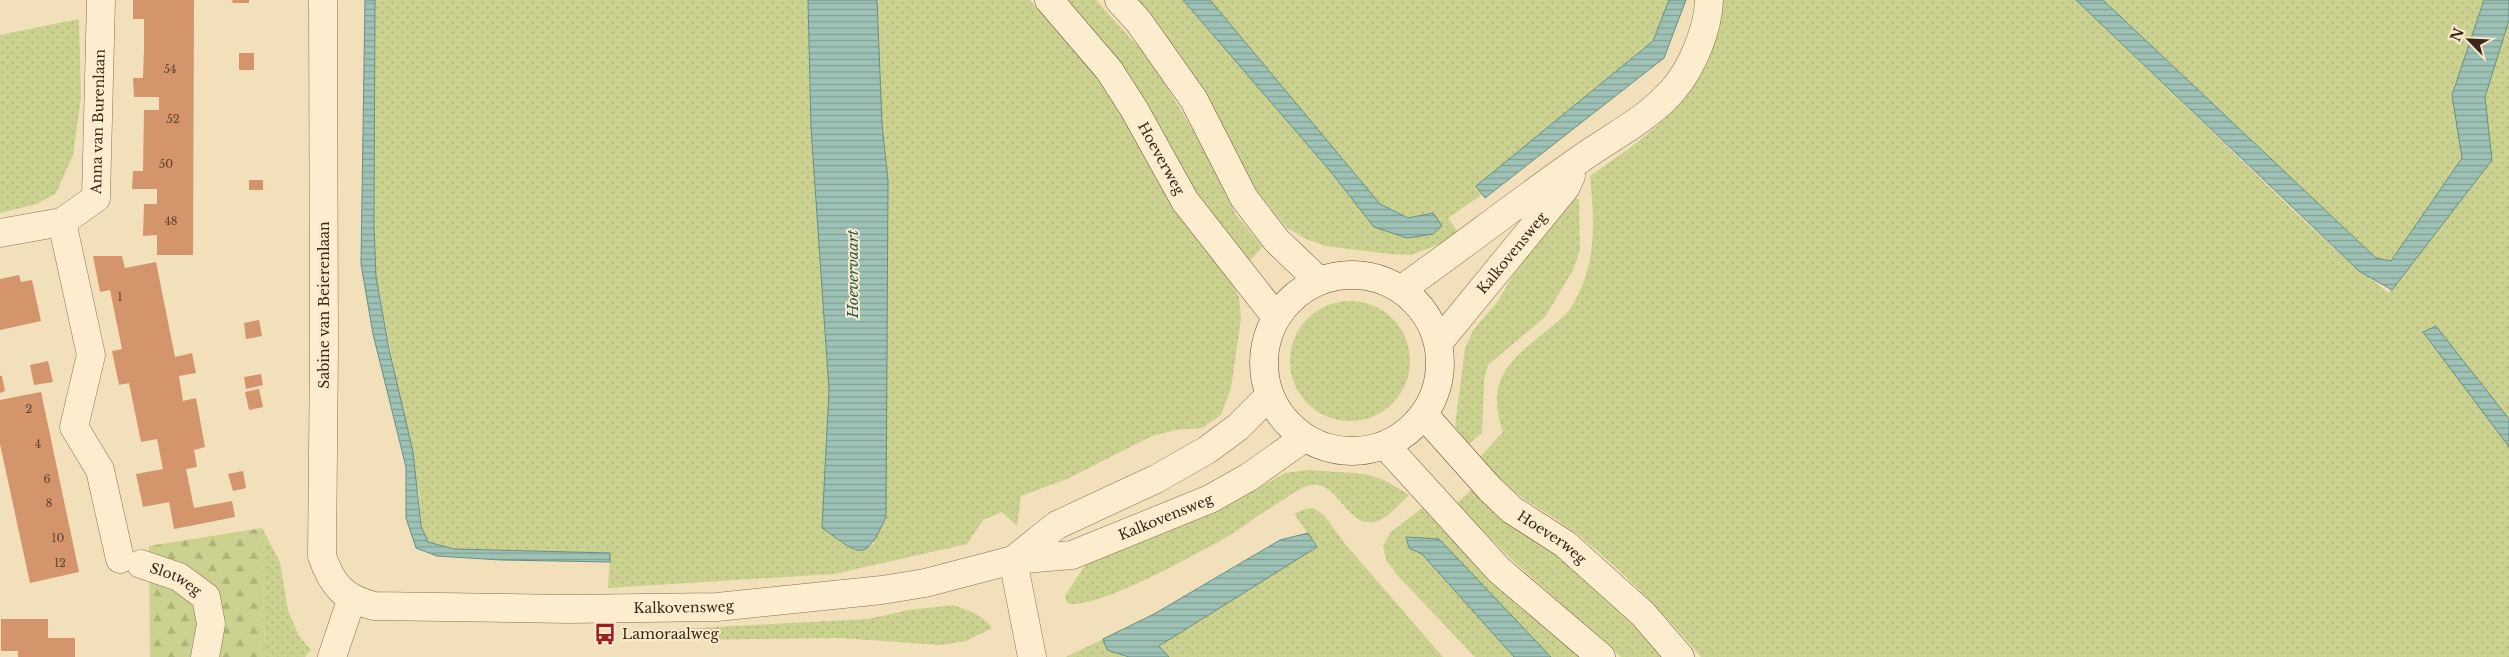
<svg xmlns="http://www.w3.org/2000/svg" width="2509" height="657" font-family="'Libre Baskerville',serif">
<defs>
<pattern id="grass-dots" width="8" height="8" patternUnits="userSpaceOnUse" patternTransform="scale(1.25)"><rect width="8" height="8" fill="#cbd18e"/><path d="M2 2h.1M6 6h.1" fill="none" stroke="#afb37a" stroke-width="1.8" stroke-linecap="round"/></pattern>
<pattern id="forest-firs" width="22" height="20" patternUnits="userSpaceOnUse" patternTransform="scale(1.25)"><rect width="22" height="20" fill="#cbd18e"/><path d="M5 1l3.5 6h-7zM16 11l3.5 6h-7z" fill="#afb37a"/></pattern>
<pattern id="water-rules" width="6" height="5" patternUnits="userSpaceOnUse" patternTransform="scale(1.25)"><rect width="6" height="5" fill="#9fc2b7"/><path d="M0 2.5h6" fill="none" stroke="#839e94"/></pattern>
</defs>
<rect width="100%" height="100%" fill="#f2e0bb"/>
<path fill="url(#grass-dots)" d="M375 0H808L811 128 829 390 822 528C839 540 855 558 874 544L888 181 882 124 877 0H1030L1099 80 1135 132 1175 210 1230 278 1239 297 1241 319 1231 388 1221 415 1202 428 1176 430 1152 436 1067 479 1021 496 1017 526 1002 512 983 520 967 544 834 574 608 588 610 554 454 549 428 542 421 526 419 494 376 277 374 226Z
M1064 0H1096L1143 52 1159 74 1202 145 1236 215 1263 247 1247 263 1222 231Z
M1130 0H1183L1331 172 1374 227 1433 214 1408 218 1380 204 1210 0H1669L1653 41 1476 186 1483 194 1448 218 1461 236 1411 255 1391 254 1326 246 1306 239 1287 228 1257 191 1198 85Z
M1722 0H2076L2300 217 2359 271 2372 279 2388 293 2492 160 2485 97 2509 20V419L2437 327 2423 332 2509 447V657H1701C1664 613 1623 571 1578 535 1543 507 1508 497 1480 457L1503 432C1485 379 1510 361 1547 330 1555 324 1564 317 1570 309 1597 267 1595 224 1590 176 1656 131 1718 87 1722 0Z
M2103 0H2484L2452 95 2462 158 2391 261 2376 258Z
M79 19 81 98 73 155 56 193 37 204 0 213V35Z
M1571 195 1579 200 1580 250 1573 270 1545 317 1488 365 1484 380 1482 433 1469 444 1455 426 1465 348 1474 329 1498 301 1521 261Z
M1290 361a60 60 0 1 1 120 0a60 60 0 1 1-120 0Z
M1309 470 1366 474 1386 481 1409 495C1401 502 1390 516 1380 520 1346 535 1340 475 1307 486 1297 489 1287 498 1278 503 1261 513 1246 525 1230 535 1202 551 1094 612 1067 603L1065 596 1086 564 1228 505 1285 473Z
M1473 488 1569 560 1669 657H1621L1511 559 1456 504Z
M1313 508 1324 515 1346 545 1443 657H1169L1159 646 1317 546 1294 514 1305 509Z
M1422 508 1463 551 1582 657H1475L1397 575 1386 560 1383 546 1391 532Z
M262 528 280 562 288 611 299 636 311 650 305 657H265Z
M953 605C968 610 983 615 992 628L966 641 940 645 840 638 669 640 668 634 679 629 868 619 909 610Z
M1103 639 1107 650 1129 657H1066Z"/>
<path fill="url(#forest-firs)" d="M262 528 265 657H150L149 546Z"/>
<path fill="url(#water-rules)" stroke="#669084" d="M365 0H375L374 226 376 277 389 349 413 452 421 526 428 542 454 549 610 553V562L501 560 437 556 416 548 406 518V467L373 334 361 264Z
M808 0H877L882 124 888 181 886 517C865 564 860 555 822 528L829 390 811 128Z
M1183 0H1210L1380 204 1408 218 1433 213 1442 226 1433 234 1407 238 1374 227 1331 172Z
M1669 0H1686L1664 58 1485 198 1476 186 1653 41Z
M2076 0H2103L2376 258 2391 261 2462 158 2452 95 2484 0H2509V20L2485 97 2492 160 2392 290 2359 271Z
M2436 326 2509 419V447L2423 332Z
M1308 533 1317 547 1159 646 1169 657H1129L1107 650 1103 639 1154 614 1280 540Z
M1406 537 1439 539 1551 657H1514L1422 554 1409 548Z"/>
<path fill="#d4946c" d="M133 0H194L193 255H157V235L143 236 144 204H157V189H132L133 171H143L144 110H159V97H134L133 78H143L144 51V19H133Z
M232 0H249V3H233Z
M239 53H254V70H239Z
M249 180H263V190H249Z
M93 256H122L125 268 156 262 175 357 192 353 196 373 179 376 183 401 196 398 205 447 194 450 197 467 186 469 194 508 232 501 235 517 174 529 169 502 143 507 136 474 163 469 157 439 141 442 129 383 119 385 112 351 122 349 110 290 100 292Z
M19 275 21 282 32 280 41 321 0 330V279Z
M259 320 262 336 246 339 244 323Z
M48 361 53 382 34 385 30 365Z
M261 374 263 385 246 389 244 377Z
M0 376H2L5 391 0 393Z
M259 389 263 407 249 410 245 392Z
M41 392 79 572 30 583 0 444V400Z
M243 471 246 488 233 491 228 474Z
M1 619H48V638H75V657H18V651H1Z"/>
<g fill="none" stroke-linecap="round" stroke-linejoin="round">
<g stroke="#8b6f53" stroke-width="29">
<g id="street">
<path id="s1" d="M323 0 324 350 322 556C332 585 343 598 374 606L569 609 717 607 882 590 925 583 1013 560 1072 555 1210 499 1249 477 1304 438"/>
<path d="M62 222 91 355 74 427 100 470 120 559"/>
<path id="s2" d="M0 233 62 222 96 198 101 0"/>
<path d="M1402 289C1461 247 1519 202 1579 160 1611 137 1647 120 1673 90 1692 68 1708 30 1709 0"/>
<path id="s3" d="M1439 342 1566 187 1571 176"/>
<path d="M1013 560 1057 525 1156 479 1207 450 1238 427 1269 396"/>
<path d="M1013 560 1032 657"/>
<path id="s4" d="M141 564 179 577 206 597 211 624 205 657"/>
<path d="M332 657 352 598"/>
</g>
</g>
<g stroke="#6c5037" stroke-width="29">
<g id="secondary">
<path id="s5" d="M1049 0 1109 70 1134 109 1185 201 1276 317"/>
<path d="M1119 0 1139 22 1194 100 1244 198 1277 241 1319 281"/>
<circle cx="1352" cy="363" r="88"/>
<path id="s6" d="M1424 415 1490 489 1512 510 1565 544 1643 614 1680 657"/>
<path d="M1386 446 1499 570 1601 657"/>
</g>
</g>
<use href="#street" stroke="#fcedce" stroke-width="28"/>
<use href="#secondary" stroke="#fcedce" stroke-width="28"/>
</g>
<defs>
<g id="bus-bare" transform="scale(1.725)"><path d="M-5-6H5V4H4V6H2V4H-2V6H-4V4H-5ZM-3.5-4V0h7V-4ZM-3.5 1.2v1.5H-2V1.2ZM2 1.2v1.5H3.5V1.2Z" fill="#a01d23" stroke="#f9eacb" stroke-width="2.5" paint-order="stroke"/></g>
</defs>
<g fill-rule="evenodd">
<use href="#bus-bare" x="605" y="634"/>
</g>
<g text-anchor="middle" stroke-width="4" stroke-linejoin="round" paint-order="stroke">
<g font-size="11" fill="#5f422e">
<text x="170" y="73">54</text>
<text x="173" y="123">52</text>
<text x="166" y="168">50</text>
<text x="171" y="225">48</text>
<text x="120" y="301">1</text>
<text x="29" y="413">2</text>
<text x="38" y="448">4</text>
<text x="47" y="483">6</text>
<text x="49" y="507">8</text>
<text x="58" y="542">10</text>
<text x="60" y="567">12</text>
</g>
<g font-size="14" fill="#38271a" stroke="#f9eacb">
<text dy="5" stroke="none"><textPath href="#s2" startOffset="181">Anna van Burenlaan</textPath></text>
<text dy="5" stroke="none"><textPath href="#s5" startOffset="195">Hoeverweg</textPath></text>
<text dy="5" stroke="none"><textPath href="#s3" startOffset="115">Kalkovensweg</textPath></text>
<text transform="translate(324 305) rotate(-90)" y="5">Sabine van Beierenlaan</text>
<text dy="5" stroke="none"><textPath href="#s1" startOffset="1436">Kalkovensweg</textPath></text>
<text dy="5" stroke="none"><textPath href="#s6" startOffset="178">Hoeverweg</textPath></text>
<text dy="5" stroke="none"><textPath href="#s4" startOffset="38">Slotweg</textPath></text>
<text dy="5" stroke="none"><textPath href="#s1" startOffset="942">Kalkovensweg</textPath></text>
</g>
<g font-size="14" fill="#38271a" stroke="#f9eacb" text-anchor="start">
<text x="622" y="639">Lamoraalweg</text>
</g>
<g font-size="15" font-style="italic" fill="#275a55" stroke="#f9eacb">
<text transform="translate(853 274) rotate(-90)" y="5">Hoevervaart</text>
</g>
</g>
<g transform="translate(2469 40) rotate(294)" stroke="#f9eacb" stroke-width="4" paint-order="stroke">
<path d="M0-4L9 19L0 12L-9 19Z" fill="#38271a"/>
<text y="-8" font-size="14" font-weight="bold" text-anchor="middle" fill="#38271a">N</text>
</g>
</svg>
